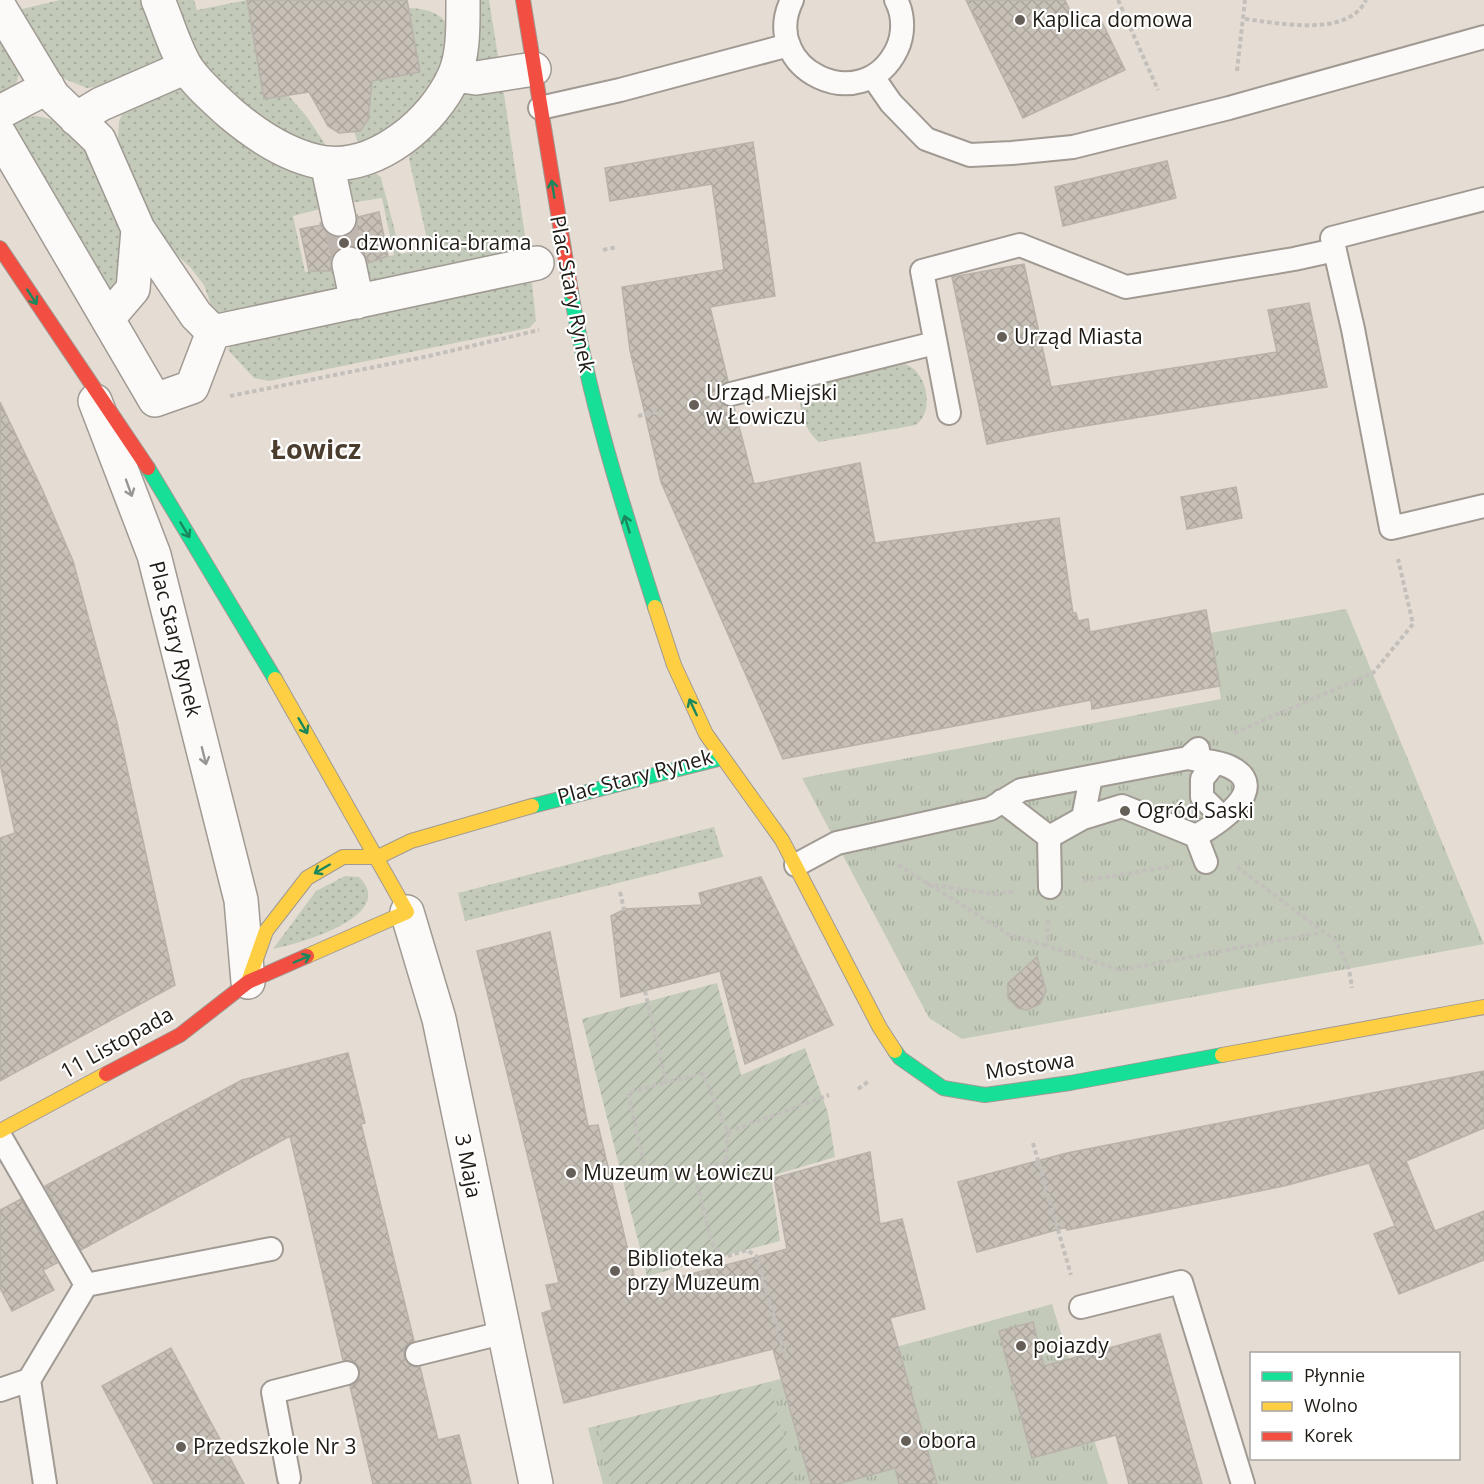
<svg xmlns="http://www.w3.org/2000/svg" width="1484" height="1484" font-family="'Open Sans',sans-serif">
<defs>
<pattern id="grass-dots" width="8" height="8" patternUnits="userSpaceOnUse" patternTransform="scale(1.5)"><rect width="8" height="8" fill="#c3cab9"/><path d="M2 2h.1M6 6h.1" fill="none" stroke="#a7ad9e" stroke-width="1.8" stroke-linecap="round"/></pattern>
<pattern id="park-tufts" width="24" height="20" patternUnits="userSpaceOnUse" patternTransform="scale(1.5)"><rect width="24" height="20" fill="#c3cab9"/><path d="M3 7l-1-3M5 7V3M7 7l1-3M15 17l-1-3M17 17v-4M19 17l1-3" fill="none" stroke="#a7ad9e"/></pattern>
<pattern id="garden-furrows" width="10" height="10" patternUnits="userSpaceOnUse" patternTransform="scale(1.5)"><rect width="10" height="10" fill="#c3cab9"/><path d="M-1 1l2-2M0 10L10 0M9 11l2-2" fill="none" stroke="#a7ad9e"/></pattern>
<pattern id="building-cross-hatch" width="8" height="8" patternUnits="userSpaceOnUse" patternTransform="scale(1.5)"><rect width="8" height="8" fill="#c7c0b7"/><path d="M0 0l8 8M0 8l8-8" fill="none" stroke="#aba49c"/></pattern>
</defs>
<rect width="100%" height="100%" fill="#e5ddd4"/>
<path fill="url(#grass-dots)" d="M60 0H149L169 57 113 85 87 88 55 75 14 11Z
M168 0H194L197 10 247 0 264 99 288 95 307 117 329 150 301 148 213 83Z
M472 0H489L500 69 473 63Z
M409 8C430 9 446 14 453 36L427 104 363 146 357 140 354 131 369 110 372 81 420 72Z
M0 32 20 71 14 91 0 101Z
M502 81 527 249 238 316 214 314 204 285 190 267 157 237 127 178 118 139 119 122 125 106 172 88 184 87 312 175 319 184 324 208 293 216 305 272 394 255 382 198 350 203 345 187C351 175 363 172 376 173L381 178 401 254 429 248 409 159 412 145 465 89Z
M37 116C45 118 55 120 63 124 95 143 131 238 122 274 120 283 111 294 106 302L0 121Z
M524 280 532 283 536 321 529 328 269 381 254 378 228 350 232 342Z
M904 364C926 369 936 410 916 425L819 442C806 432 796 407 802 391L809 386Z
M714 827 723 857 465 921 458 893Z
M345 876 359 877C399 916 298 944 273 949L316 891Z"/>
<path fill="url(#park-tufts)" d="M1346 609 1484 944 962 1039 929 1018 802 778 1221 699 1210 633Z
M1052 1304 1108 1484H603L588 1428 769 1382Z"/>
<path fill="url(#garden-furrows)" d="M717 983 741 1075 805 1048 828 1113 835 1157 771 1176 780 1241 647 1276 582 1019Z
M769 1382 796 1484H611L597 1426Z"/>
<path fill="url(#building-cross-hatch)" stroke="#b8b2ab" stroke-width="1.5" d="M247 0H407L420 72 372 81 368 120 360 131 339 133 328 126 309 92 264 99Z
M966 0H1065L1079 31 1101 20 1125 70 1023 118Z
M753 142 775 296 710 307 728 381 721 385 718 397 722 404 734 407 754 484 860 463 875 543 1059 518 1073 613H1076L1078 621 1088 619 1090 632 1206 610 1220 686 1092 709 1091 700 783 759 661 482 630 350 622 287 724 270 712 184 610 201 605 168Z
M1167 161 1176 198 1063 226 1055 187Z
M379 212 388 256 368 263 363 251 355 246H346L337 250 331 258V271H309L300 229 321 225 320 222 326 232 334 237H343L351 233 357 225V214L358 217Z
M1024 264 1051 387 1277 352 1268 310 1309 303 1327 387 1054 431 987 444 952 277Z
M0 402 42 489 73 561 117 723 175 985 0 1081V838L15 833 0 764Z
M1236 487 1242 518 1187 529 1181 497Z
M761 877 833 1025 745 1064 720 971 621 997 611 916 625 909 702 905 699 893Z
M550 932 588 1126 598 1125 637 1288 787 1249 774 1178 870 1152 880 1224 902 1219 925 1309 890 1318 937 1484H899L895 1468 838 1484H811L773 1349 564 1403 542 1313 552 1310 546 1285 559 1283 477 951Z
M1037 957 1046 991 1040 1004 1027 1010 1018 1008 1008 998V983Z
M348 1053 365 1123 361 1124 414 1341 404 1350V1358L413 1367H420L438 1440 459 1435 471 1484H373L350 1386 357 1382 360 1370 356 1363 343 1360 290 1136 81 1250 45 1186 242 1080Z
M1484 1071V1128L1406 1161 1435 1231 1484 1211V1260L1399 1294 1374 1234 1395 1226 1369 1163 1284 1186 1067 1230V1227L977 1252 958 1182 1067 1153Z
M21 1199 57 1263 43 1270 54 1290 12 1311 0 1288V1210Z
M1033 1322 1044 1366 1160 1334 1202 1484H1129L1116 1435 1032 1458 999 1331Z
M171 1348 244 1484H154L102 1386Z"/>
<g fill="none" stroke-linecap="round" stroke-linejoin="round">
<path stroke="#beb6ae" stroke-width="33" stroke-dasharray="33 16" stroke-linecap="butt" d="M339 219 349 264"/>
<g stroke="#a09a93" stroke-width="26">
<path id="lane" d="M792 0C758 69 863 120 897 49 904 34 904 15 896 0
M873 77 891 103 926 139 970 155 1012 153 1073 147 1229 108 1484 37
M540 108 620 90 789 45
M1484 199 1332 238 1353 329 1391 528 1484 506
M731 394 935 343
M949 413 922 271 1020 245 1126 287 1294 259 1335 250
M1188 758C1201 761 1218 761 1230 767 1273 788 1217 824 1196 836
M1215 763 1202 779V797L1223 818
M1002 801 1049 837 1050 887
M1083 818 1122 806 1196 836 1206 862
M1049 837 1083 818 1091 777
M796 865 837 843 990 809 1021 790 1188 758 1198 749
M0 1136 86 1285
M1081 1307 1181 1282 1243 1484
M417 1354 502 1333
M0 1390 29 1380
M289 1478 273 1392 347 1373
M45 1484 29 1380 86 1285 271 1249"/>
</g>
<g stroke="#a09a93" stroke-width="36">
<path id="street" d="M158 0C167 21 174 47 186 67 197 84 215 99 230 113 256 135 291 158 326 163 378 169 434 121 454 76 464 55 463 23 463 0
M0 8 53 96 99 140 138 229 196 315 213 332 537 263
M455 75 476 78 534 69
M0 112 48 87
M76 119 101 104 186 67
M0 135 155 400 192 387 213 332
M327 163 339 219
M349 264 357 302
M109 317 133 289 138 229
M95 401 154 555 241 900 248 982
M407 912 439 1019 536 1484"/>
</g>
<g stroke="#a09a93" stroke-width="16">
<path id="fast" d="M571 292C589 400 622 503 655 607
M148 468 275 679
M532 806 722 758
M895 1051 900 1058 943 1088 985 1095 1070 1083 1222 1055"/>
</g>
<g stroke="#a09a93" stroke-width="16">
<path id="slow" d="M655 607 674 665 706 734 782 840 880 1028 895 1051
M275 679 407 912 307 956
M248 982 266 931 307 878 343 857H378L411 841 532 806
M1222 1055 1484 1007
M0 1131 106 1074"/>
</g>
<g stroke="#a09a93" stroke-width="16">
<path id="jam" d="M523 0 571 292
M0 248 148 468
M106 1074 180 1035 248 982 307 956"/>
</g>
<path stroke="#c3c0bc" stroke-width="4" stroke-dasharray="4.5 3" stroke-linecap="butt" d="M1118 0 1158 90
M1245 19C1278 23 1348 38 1366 0
M1237 71 1245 0
M603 250 617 247
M230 396 429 356 539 330
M638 416 657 412
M1234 733 1373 673 1413 624 1398 559
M898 865 1010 935 1047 946
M1237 867 1336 941 1349 969 1352 988
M1083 881 1173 866
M927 884 992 894 1016 891
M620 892 625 914
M1048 920 1047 946 1120 970 1324 932
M645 991 666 1082 703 1074 728 1132 726 1162 648 1181 628 1093 666 1082
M858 1089 869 1081
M728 1132 829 1095
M1033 1143 1071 1275
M693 1170 713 1246 725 1257 747 1250 756 1256 786 1357"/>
<use href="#lane" stroke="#fbfaf9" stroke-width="22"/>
<use href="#street" stroke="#fbfaf9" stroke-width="33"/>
<use href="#fast" stroke="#16e098" stroke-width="14"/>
<use href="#slow" stroke="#ffcf43" stroke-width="14"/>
<use href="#jam" stroke="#f24e42" stroke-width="14"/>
</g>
<defs><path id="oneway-shaft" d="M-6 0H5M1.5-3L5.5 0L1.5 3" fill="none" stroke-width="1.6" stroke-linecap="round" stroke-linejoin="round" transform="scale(1.5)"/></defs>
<g stroke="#1a875d">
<use href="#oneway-shaft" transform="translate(553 189) rotate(-99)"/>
<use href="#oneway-shaft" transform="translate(32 297) rotate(57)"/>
<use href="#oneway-shaft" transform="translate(627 524) rotate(-107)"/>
<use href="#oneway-shaft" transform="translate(185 530) rotate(59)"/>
<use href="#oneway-shaft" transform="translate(693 707) rotate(-115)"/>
<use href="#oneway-shaft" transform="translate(303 726) rotate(60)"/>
<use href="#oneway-shaft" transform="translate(322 869) rotate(150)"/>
<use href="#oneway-shaft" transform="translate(302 959) rotate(-23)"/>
</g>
<g stroke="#989692">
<use href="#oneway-shaft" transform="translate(129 488) rotate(70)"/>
<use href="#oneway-shaft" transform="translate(204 756) rotate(76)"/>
</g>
<g fill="#655f57" stroke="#fff" stroke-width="2">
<circle cx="1020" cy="20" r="6"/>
<circle cx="344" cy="243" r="6"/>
<circle cx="1002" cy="337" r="6"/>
<circle cx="694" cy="405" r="6"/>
<circle cx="1125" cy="811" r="6"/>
<circle cx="571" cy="1173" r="6"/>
<circle cx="615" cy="1271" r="6"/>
<circle cx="1021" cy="1346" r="6"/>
<circle cx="906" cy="1441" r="6"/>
<circle cx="181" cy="1447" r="6"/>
</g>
<g text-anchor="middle" stroke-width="4.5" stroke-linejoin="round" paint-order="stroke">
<g font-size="21" fill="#201b14" stroke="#fff" text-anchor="start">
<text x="1032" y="27">Kaplica domowa</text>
<text x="356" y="250">dzwonnica-brama</text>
<text x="1014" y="344">Urząd Miasta</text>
<text x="706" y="400">Urząd Miejski<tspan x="706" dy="24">w Łowiczu</tspan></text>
<text x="1137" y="818">Ogród Saski</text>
<text x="583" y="1180">Muzeum w Łowiczu</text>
<text x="627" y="1266">Biblioteka<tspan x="627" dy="24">przy Muzeum</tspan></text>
<text x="1033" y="1353">pojazdy</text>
<text x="918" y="1448">obora</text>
<text x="193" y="1454">Przedszkole Nr 3</text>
</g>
<g font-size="21" fill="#201b14" stroke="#fff">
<text transform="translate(572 294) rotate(79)" y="7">Plac Stary Rynek</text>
<text transform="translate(175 639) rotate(76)" y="7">Plac Stary Rynek</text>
<text transform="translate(635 777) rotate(-15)" y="7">Plac Stary Rynek</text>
<text transform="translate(117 1043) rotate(-29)" y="7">11 Listopada</text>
<text transform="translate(1030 1066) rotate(-8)" y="7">Mostowa</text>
<text transform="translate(468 1166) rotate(79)" y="7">3 Maja</text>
</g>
<g font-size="27" font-weight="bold" fill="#4a3d2e" stroke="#fff">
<text x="316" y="459">Łowicz</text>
</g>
</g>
<rect x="1250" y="1352" width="210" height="108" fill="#ffffff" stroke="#a6a4a1" stroke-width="1.5"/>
<rect x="1262" y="1372" width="30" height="9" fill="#16e098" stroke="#a6a4a1" stroke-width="1.5"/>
<text x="1304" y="1382" font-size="18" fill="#201b14">Płynnie</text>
<rect x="1262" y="1402" width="30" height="9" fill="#ffcf43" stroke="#a6a4a1" stroke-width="1.5"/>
<text x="1304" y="1412" font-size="18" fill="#201b14">Wolno</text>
<rect x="1262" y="1432" width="30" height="9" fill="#f24e42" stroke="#a6a4a1" stroke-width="1.5"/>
<text x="1304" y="1442" font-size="18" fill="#201b14">Korek</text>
</svg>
